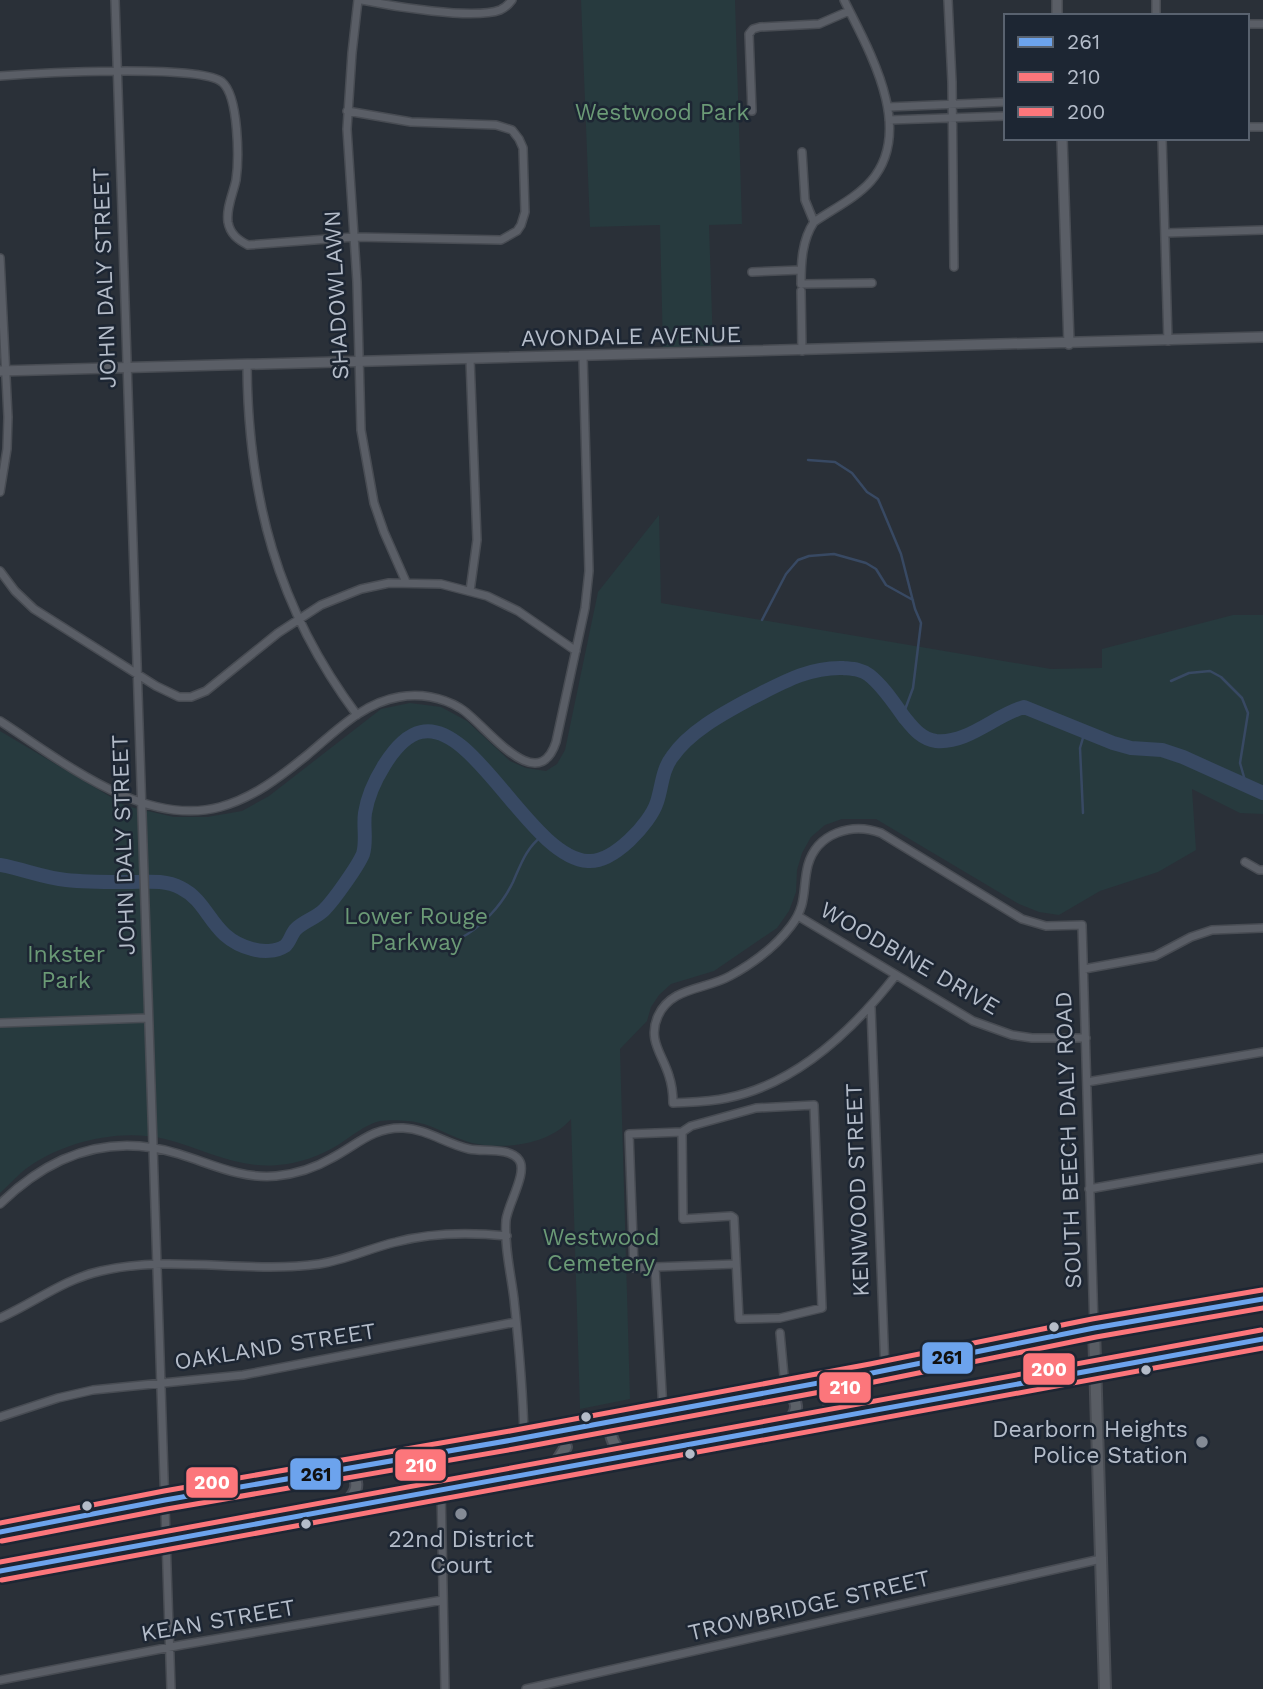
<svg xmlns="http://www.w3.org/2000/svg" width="1263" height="1689" font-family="'Work Sans',sans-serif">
<rect width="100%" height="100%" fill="#2a3038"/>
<path fill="#273a3e" d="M581 0H735L742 224 709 225 713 346 663 348 660 225 590 227Z
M659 515 661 603 1051 669 1102 668V649L1233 615H1263V814L1240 813 1192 789 1196 850 1158 872 1100 891 1059 915 1039 912 1019 904 876 819H842L825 825 811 837 802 853 797 870 796 892 789 911 777 928 714 971 671 984 659 995 651 1007 647 1021 620 1049 630 1399 580 1409 571 1119C549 1145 505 1150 472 1143 450 1137 430 1122 407 1121 399 1120 388 1120 380 1121 364 1125 352 1136 338 1145 321 1155 299 1164 278 1165 237 1169 204 1149 165 1139 119 1128 60 1142 23 1171 15 1178 8 1186 0 1193V731L126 806 174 817H207L242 811 269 796 381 709 410 703 441 707 467 721 510 761 526 768 546 771 557 764 565 750 598 592Z"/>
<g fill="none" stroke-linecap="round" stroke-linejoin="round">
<path stroke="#384963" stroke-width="2.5" d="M808 460 835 462 852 473 867 492 878 499 901 554 915 609 921 623 913 688 903 715
M762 620 786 574 798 560 809 556 834 554 866 563 876 569 886 585 913 600
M1171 681 1189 673 1210 671 1221 677 1242 698 1248 713 1240 763 1246 784
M1083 813 1080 748 1085 731
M459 939C481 928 502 905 513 882 521 864 526 848 543 835"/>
<path stroke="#384963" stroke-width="14" d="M0 865C23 869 44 878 66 880 85 882 103 882 121 882 141 883 162 878 181 888 211 903 210 938 252 949 262 952 276 952 285 946 290 942 291 934 296 929 304 921 316 918 324 910 334 900 358 866 363 854 367 841 363 826 365 813 369 787 394 738 421 732 474 719 531 858 588 861 613 863 650 824 657 802 662 787 662 770 672 757 689 732 722 714 748 700 780 684 807 667 843 668 853 669 861 669 869 675 883 686 894 703 904 717 913 728 921 739 936 741 968 744 995 715 1024 707L1113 743 1131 748 1162 750 1183 757 1263 793"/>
<g stroke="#484c53" stroke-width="10">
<path id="minor" d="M115 0 171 1689
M358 0 352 53 347 129 357 282 361 430 374 503 384 532 406 582
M362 0C391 6 473 20 500 10 505 8 509 4 512 0
M844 0C868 49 916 129 871 181 856 198 833 209 814 222 802 240 801 262 801 284L872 283
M948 0 952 82 954 267
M1156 0V16
M1247 24H1263
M0 76C36 73 199 64 222 82 239 96 239 160 236 180 233 194 226 208 228 222 230 234 238 240 248 245L354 237 501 240 517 231 521 225 525 212 523 148 519 139 512 130 496 125 411 122 347 111
M888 107 1006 102
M752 111 749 34 753 29 760 27 819 24 849 11
M889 120 1006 116
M1247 127H1263
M1162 138 1168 341
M802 152 805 200 814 222
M1165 233 1263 230
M0 258 8 417 7 449 0 492
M752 272 801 270
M801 291 802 351
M247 365C248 497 277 608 357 715
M0 571 15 591 34 609 156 686 179 697H191L206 691 278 633 321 605 361 589 389 583 441 584 487 596 518 611 576 651
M470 591 477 540 470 359
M0 721C61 760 143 828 220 807 253 798 280 777 306 756 334 733 362 703 399 697 419 693 442 697 460 708 483 721 537 800 556 742L585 608 589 571 583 356
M1245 862 1259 870H1263
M798 916 973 1021 1012 1035 1032 1038H1086
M1084 969 1155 956 1191 937 1212 930 1263 928
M896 975C854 1029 797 1084 727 1098 709 1102 691 1102 673 1103 673 1094 672 1085 669 1076 663 1055 647 1040 658 1016 671 987 705 990 730 976 752 964 776 946 791 926 808 904 802 888 808 865 817 833 852 822 881 833L1022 919 1046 926 1082 925 1094 1328
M871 1008 885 1370
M0 1023 148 1018
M1087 1082 1263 1052
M814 1105 822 1308 780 1318 739 1319 734 1218 731 1216 683 1219 682 1132 691 1126 756 1108Z
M1089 1189 1263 1158
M0 1204C50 1155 109 1132 179 1154 212 1164 240 1179 276 1176 296 1174 315 1168 332 1158 357 1145 373 1127 403 1128 427 1129 446 1144 469 1149 483 1152 510 1147 519 1160 528 1172 508 1204 506 1220 504 1246 511 1274 514 1299 519 1346 523 1391 524 1437
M655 1267 736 1264
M0 1318C34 1303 64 1279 101 1271 173 1254 247 1274 319 1264 346 1260 370 1248 396 1242 433 1232 469 1232 507 1236
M780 1333 785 1387
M663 1411 655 1267 634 1268 629 1134 682 1132
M0 1417 58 1398 93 1390 243 1375 516 1322
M441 1489 445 1689
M0 1680 181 1645 443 1600
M526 1689 1101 1559"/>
</g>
<g stroke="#484c53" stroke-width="12">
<path id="tertiary" d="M1057 0V16
M1062 138 1069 344
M0 371 1263 337"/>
</g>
<g stroke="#484c53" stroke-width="14">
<path id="secondary" d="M1094 1328 1105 1689"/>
</g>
<g stroke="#484c55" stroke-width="14">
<path id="primary" d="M785 1387C800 1404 799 1408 787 1426
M828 1418 832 1380
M608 1421C611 1436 612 1446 625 1455
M551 1432 563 1440 566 1447 552 1469
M416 1456C408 1471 404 1483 420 1493
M340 1469 354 1476C361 1489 351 1497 344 1507
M0 1532 165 1500 512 1440 707 1402 872 1373 1094 1328 1263 1299
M0 1571 1263 1339"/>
</g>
<use href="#minor" stroke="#5a5e66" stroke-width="7"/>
<use href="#tertiary" stroke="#5a5e66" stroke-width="9"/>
<use href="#secondary" stroke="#595d64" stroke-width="10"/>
<use href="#primary" stroke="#5c6168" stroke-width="10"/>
<g stroke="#1d2633" stroke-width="10">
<path id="bus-1" d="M0 1532 165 1500 512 1440 872 1373 1094 1328 1263 1299
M0 1571 1263 1339"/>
</g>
<g stroke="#1d2633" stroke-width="10">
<path id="bus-2" d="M2 1541 167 1509 514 1449 874 1382 1096 1337 1263 1308
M2 1580 1263 1348"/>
</g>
<g stroke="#1d2633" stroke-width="10">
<path id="bus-3" d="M0 1523 164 1491 510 1431 870 1364 1092 1319 1262 1290
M0 1562 1261 1330"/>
</g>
<use href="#bus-1" stroke="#6ca3ed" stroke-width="5"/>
<use href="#bus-2" stroke="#fc767b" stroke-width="5"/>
<use href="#bus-3" stroke="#fc767b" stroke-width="5"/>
</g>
<g fill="#b4bcc9" stroke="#1d2633" stroke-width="2.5">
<circle cx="1054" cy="1327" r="6"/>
<circle cx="1146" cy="1370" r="6"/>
<circle cx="586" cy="1417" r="6"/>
<circle cx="690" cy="1454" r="6"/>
<circle cx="87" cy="1506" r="6"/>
<circle cx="306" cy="1524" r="6"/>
</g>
<g fill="#848b96" stroke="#1d2633" stroke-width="2.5">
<circle cx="1202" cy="1442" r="7"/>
<circle cx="461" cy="1514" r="7"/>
</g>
<g text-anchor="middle" stroke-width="5" stroke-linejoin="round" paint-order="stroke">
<g font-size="23" fill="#6b9a76" stroke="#1d2633">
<text x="662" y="120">Westwood Park</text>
<text x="416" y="924">Lower Rouge<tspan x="416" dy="26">Parkway</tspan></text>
<text x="66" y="962">Inkster<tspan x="66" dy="26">Park</tspan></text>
<text x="601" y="1245">Westwood<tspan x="601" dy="26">Cemetery</tspan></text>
</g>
<g font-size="23" fill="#b4bcc9" stroke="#1d2633">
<text transform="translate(104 278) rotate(-92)" y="8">JOHN DALY STREET</text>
<text transform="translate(336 295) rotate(-93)" y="8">SHADOWLAWN</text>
<text transform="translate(631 336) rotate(-1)" y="8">AVONDALE AVENUE</text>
<text transform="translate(123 845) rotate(-92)" y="8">JOHN DALY STREET</text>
<text transform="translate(910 958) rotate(30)" y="8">WOODBINE DRIVE</text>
<text transform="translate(1068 1140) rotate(-92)" y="8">SOUTH BEECH DALY ROAD</text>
<text transform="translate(857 1190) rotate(-92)" y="8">KENWOOD STREET</text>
<text transform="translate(275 1346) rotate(-9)" y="8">OAKLAND STREET</text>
<text transform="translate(809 1605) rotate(-13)" y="8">TROWBRIDGE STREET</text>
<text transform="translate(218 1620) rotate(-10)" y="8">KEAN STREET</text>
</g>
<g font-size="23" fill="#b4bcc9" stroke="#1d2633" text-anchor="end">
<text x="1188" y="1437">Dearborn Heights<tspan x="1188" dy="26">Police Station</tspan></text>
<text x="461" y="1547" text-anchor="middle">22nd District<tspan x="461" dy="26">Court</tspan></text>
</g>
</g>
<g stroke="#1d2633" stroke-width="2.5">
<rect x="921" y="1341" width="53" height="34" rx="7" fill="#6ca3ed"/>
<rect x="1022" y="1352" width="54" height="34" rx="7" fill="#fc767b"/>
<rect x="818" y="1371" width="54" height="33" rx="7" fill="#fc767b"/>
<rect x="394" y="1448" width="53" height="34" rx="7" fill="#fc767b"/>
<rect x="289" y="1457" width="53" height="34" rx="7" fill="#6ca3ed"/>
<rect x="185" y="1466" width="54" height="33" rx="7" fill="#fc767b"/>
</g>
<g font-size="19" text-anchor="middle" font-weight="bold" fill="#fff">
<text x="1049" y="1376">200</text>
<text x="845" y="1394">210</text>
<text x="421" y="1472">210</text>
<text x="212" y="1489">200</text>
</g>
<g font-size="19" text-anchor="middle" font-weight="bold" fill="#111">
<text x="947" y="1364">261</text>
<text x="316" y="1481">261</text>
</g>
<rect x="1004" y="14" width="245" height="126" fill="#1d2633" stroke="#59626f" stroke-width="2"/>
<rect x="1018" y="37" width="35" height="10" fill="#6ca3ed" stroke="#59626f" stroke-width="2"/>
<text x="1067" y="49" font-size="21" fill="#b4bcc9">261</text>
<rect x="1018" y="72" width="35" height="10" fill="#fc767b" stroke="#59626f" stroke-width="2"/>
<text x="1067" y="84" font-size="21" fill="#b4bcc9">210</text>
<rect x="1018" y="107" width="35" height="10" fill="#fc767b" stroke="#59626f" stroke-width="2"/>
<text x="1067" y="119" font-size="21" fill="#b4bcc9">200</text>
</svg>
